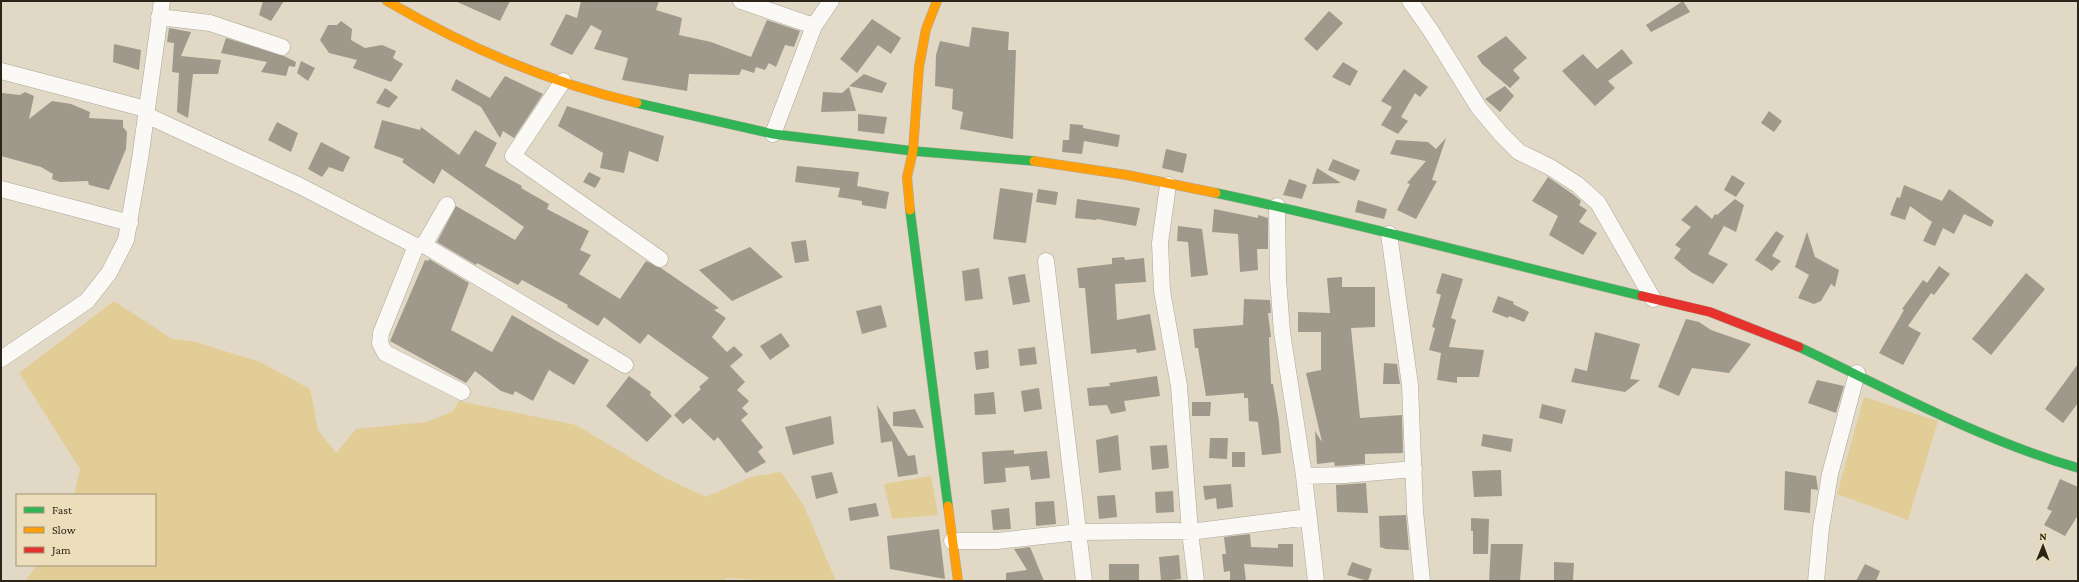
<svg xmlns="http://www.w3.org/2000/svg" width="2079" height="582" font-family="'Crimson Pro',serif">
<rect width="100%" height="100%" fill="#e1d9c5"/>
<path fill="#e2cd96" d="M114 301 172 339 192 341 260 362 310 389 318 430 336 453 356 429 427 422 453 411 459 401 576 425 663 477 706 497 751 477 781 472 804 506 836 581H778L726 578 724 581H25L37 565H155V495H74L80 469 19 373Z
M1864 397 1938 421 1908 520 1837 494Z
M931 476 938 515 892 519 884 484Z"/>
<path fill="#9e998a" d="M263 1H284L271 21 259 15Z
M455 1H510L500 21Z
M581 1H659L656 10 682 18 679 35 711 42 751 57 767 20 800 31 794 47 785 45 776 67 769 63 765 70 756 67 754 73 742 69 739 75 689 74 687 91 622 80 628 58 594 49 602 31 591 25 572 55 550 45 566 14 577 18Z
M1683 1 1690 12 1651 32 1646 25Z
M1329 11 1343 23 1317 51 1304 39Z
M872 19 901 38 891 54 878 45 857 73 840 59Z
M341 21 352 29 351 40 365 48 382 45 396 51 393 58 403 64 391 82 353 68 357 60 329 53 320 40 328 25H337Z
M972 27 1009 32 1008 50H1016L1013 139 960 129 963 112 952 109 953 89 935 86 936 55 940 41 969 47Z
M169 28 191 32 181 56 221 60 218 74H193L188 118 177 112 179 73 172 72 174 43 167 42Z
M1506 36 1527 58 1513 70 1520 78 1510 88 1482 64 1477 56Z
M226 38 284 56 296 62 295 67 289 66 286 76 261 72 267 62 221 53Z
M114 44 141 50 139 70 113 62Z
M1622 49 1633 63 1608 81 1615 88 1595 106 1562 71 1583 54 1597 69Z
M301 61 315 68 308 81 297 73Z
M1343 62 1358 71 1350 86 1332 77Z
M1404 69 1428 87 1420 97 1415 93 1401 117 1408 121 1398 134 1381 125 1392 107 1381 101Z
M864 74 887 83 882 93 849 86Z
M505 76 543 94 514 138 503 131 500 138 481 107 451 90 456 79 490 98Z
M1505 86 1514 96 1500 112 1485 99Z
M849 87 856 111 821 112 823 92 842 93Z
M385 88 398 97 389 108 376 103Z
M25 92 34 96 29 119 52 101 71 104 90 112 89 118 123 120V127L127 132 126 149 109 190 89 185 88 181 60 182 52 179 53 174 41 167 1 156 2 93 20 95Z
M567 106 664 136 658 162 629 151 624 173 600 168 603 153 558 126Z
M1769 111 1782 121 1774 132 1761 123Z
M858 114 887 117 884 134 858 131Z
M382 120 420 130 421 127 459 155 475 130 497 143 485 166 522 186 521 188 549 204 547 209 589 231 580 250 591 255 579 274 620 299 646 261 661 268 719 308 714 310 726 318 712 337 727 352 734 346 743 355 730 366 745 382 737 390 749 401 742 408 748 414 741 420 763 447 758 452 766 462 746 473 718 437 714 441 690 418 683 424 674 415 701 389 699 387 709 378 648 334 640 344 604 317 598 326 567 307 568 305 522 280 518 285 477 263 476 265 437 242 456 206 515 240 524 227 442 169 434 184 402 162 404 159 374 148Z
M277 122 298 133 291 152 268 140Z
M1070 124 1083 125V128L1120 135 1118 147 1084 141 1082 154 1062 152 1063 140H1069Z
M1446 138 1432 180 1437 181 1416 219 1397 210 1410 184 1407 183 1426 161 1390 154 1396 140 1428 142 1436 149Z
M321 142 350 157 343 172 329 167 322 177 308 169Z
M1166 149 1187 154 1183 173 1162 168Z
M1333 159 1360 170 1355 181 1328 170Z
M797 166 859 172 857 186 889 192 886 209 862 205V201L838 197 840 188 795 182Z
M1317 168 1341 183 1312 184Z
M589 172 601 178 595 188 583 182Z
M1732 175 1745 183 1736 197 1724 190Z
M1548 177 1574 195 1581 201 1579 205 1587 210 1579 222 1597 233 1583 255 1549 235 1558 216 1532 201Z
M1289 179 1307 185 1302 199 1283 195Z
M1904 185 1942 201 1949 189 1994 221 1991 227 1964 214 1954 234 1943 228 1935 246 1923 241 1932 222 1910 206 1905 220 1890 215 1897 197 1900 198Z
M1000 188 1033 193 1026 243 993 239Z
M1038 189 1058 192 1056 205 1036 202Z
M1077 199 1140 208 1136 226 1097 219 1096 220 1075 218Z
M1735 199 1744 205 1736 232 1724 226 1708 254 1728 264 1713 284 1691 272 1674 258 1681 249 1675 245 1691 227 1681 220 1696 205 1712 219 1715 214 1717 215Z
M1358 200 1387 209 1384 219 1355 212Z
M1214 209 1258 218V215L1268 218V249H1257L1258 270 1240 272 1238 234 1212 232Z
M1178 226 1202 229 1208 275 1191 277 1188 242 1177 241Z
M1776 231 1784 236 1772 256 1781 261 1772 271 1755 260Z
M1807 232 1815 257 1839 270 1835 287 1831 284 1821 301 1814 304 1798 298 1809 275 1795 267Z
M806 240 809 261 795 263 791 242Z
M750 247 783 277 732 301 699 270Z
M1124 257 1125 260 1144 258 1146 282 1115 284 1117 320 1150 314 1156 350 1137 353 1136 349 1091 354 1085 288H1079L1077 268 1112 264V258Z
M429 259 469 283 451 330 492 352 512 315 589 360 574 385 549 370 533 401 515 391 513 395 501 391 475 371 466 383 390 341 425 260 428 261Z
M1939 266 1950 274 1934 295 1931 293 1908 326 1921 333 1903 365 1879 353 1904 310 1902 309 1923 280 1927 283Z
M979 268 983 299 965 301 962 271Z
M1442 273 1463 279 1451 318 1456 320 1449 347 1484 350 1479 377H1457V383L1437 380 1441 353 1429 350 1435 328 1432 327 1441 295 1436 293Z
M2026 273 2045 289 1991 355 1972 339Z
M1025 274 1030 302 1013 305 1008 277Z
M1342 277V287H1375V327L1351 328 1360 418 1402 415 1403 453 1365 454V464L1335 466 1334 462 1317 464 1315 431 1322 442 1306 373 1321 370V332H1298V312L1330 313 1327 278Z
M1498 296 1514 302 1513 304 1529 312 1524 322 1509 316 1508 318 1492 312Z
M1244 299 1270 300 1271 313H1268L1271 337H1269L1271 384H1273L1279 421 1281 453 1262 455 1258 422 1249 421 1248 398H1244V393L1206 396 1198 348H1195L1193 329 1243 325Z
M881 305 887 327 862 334 856 311Z
M1686 319 1699 322 1711 330 1751 344 1729 373 1692 368 1679 396 1658 387Z
M1595 332 1640 344 1630 379 1640 380 1625 392 1571 382 1575 368 1587 371Z
M781 333 790 346 770 360 760 346Z
M1035 347 1037 364 1020 366 1018 349Z
M988 350 989 368 976 370 974 352Z
M1384 363 1397 364 1400 384H1383Z
M2078 364V403L2063 423 2045 409Z
M629 376 651 392 650 395 672 416 647 442 606 406Z
M1157 376 1160 396 1124 401 1126 411 1111 414 1107 405 1089 406 1087 388 1110 386 1109 383Z
M1817 380 1844 386 1836 413 1808 403Z
M1039 388 1042 409 1024 412 1021 391Z
M994 392 996 414 975 415 974 394Z
M1192 402H1211L1210 416H1192Z
M1542 404 1566 410 1562 424 1539 418Z
M877 405 908 456 915 455 918 474 898 477 892 441 881 443Z
M915 409 924 428 893 426V412Z
M831 416 834 444 793 455 785 427Z
M1483 434 1513 439 1511 452 1481 446Z
M1118 435 1121 470 1099 473 1096 440Z
M1210 438H1228L1227 459 1209 458Z
M1167 445 1169 468 1152 470 1150 446Z
M1014 450V454L1047 451 1050 478 1031 480 1029 466 1005 468 1006 482 984 484 982 452Z
M1232 452H1245V467H1232Z
M1501 470 1502 496 1474 497 1472 471Z
M1785 471 1816 476 1818 490 1811 489 1810 513 1784 510Z
M832 472 838 493 816 499 811 476Z
M2060 479 2078 487V515L2065 536 2044 525 2052 511 2047 509Z
M1366 483 1368 513 1337 512 1336 485Z
M1231 484 1233 507 1217 509 1216 498 1205 500 1203 486Z
M1173 491 1174 512 1156 513 1155 492Z
M1115 495 1117 517 1099 519 1097 496Z
M1054 501 1056 524 1036 526 1035 502Z
M876 503 879 516 850 521 848 508Z
M1009 508 1011 529 993 530 991 510Z
M1406 515 1409 550 1386 549 1380 547 1379 516Z
M1471 518 1489 519 1488 554H1473V531H1471Z
M939 529 945 579 890 569 887 536Z
M1250 534 1251 547 1278 548V544H1293V567L1244 564 1246 581H1230V571L1224 572 1222 554H1226L1224 537Z
M1491 544H1523L1520 581H1489Z
M1030 547 1044 581H1006V573L1027 570 1014 549Z
M1179 555 1181 579 1161 581 1159 557Z
M1352 562 1372 569 1368 581 1347 575Z
M1554 562 1574 563 1573 580H1554Z
M1109 564H1139V581H1109Z
M1865 564 1880 571 1876 581H1856Z"/>
<g fill="none" stroke-linecap="round" stroke-linejoin="round">
<g stroke="#aca697" stroke-width="17">
<path id="street" d="M741 1 814 26
M1410 1 1431 31 1479 108 1501 134 1519 152 1550 167 1578 185 1598 203 1653 299
M159 17 210 23 282 47
M1 71 146 109
M563 81 513 156 660 259
M146 115 300 186 416 246 424 245 447 205
M773 134 814 26 831 1
M1168 185 1160 243 1162 291 1179 386 1190 532 1196 581
M1 189 130 223
M1277 206 1278 279 1282 332 1304 476 1316 581
M1389 234 1410 385 1415 511 1422 581
M424 245 625 365
M416 246 381 333 380 343 385 353 462 392
M1046 261 1084 581
M1 359 87 301 109 273 126 240 140 159 162 1
M1304 476 1344 475 1414 469
M952 541H997L1079 532 1176 531 1190 532 1309 517
M1816 581 1821 528 1830 474 1857 373"/>
</g>
<g stroke="#aca697" stroke-width="10">
<path id="fast" d="M637 103 773 134 913 151 1034 161
M1216 193C1359 223 1500 262 1642 296
M910 210 948 506
M1799 347C1890 390 1981 440 2078 468"/>
</g>
<g stroke="#aca697" stroke-width="10">
<path id="slow" d="M387 1C464 46 550 83 637 103
M1034 161 1127 175 1216 193
M910 210 907 177 913 151 919 67 926 29 937 1
M948 506 958 581"/>
</g>
<g stroke="#aca697" stroke-width="10">
<path id="jam" d="M1642 296 1710 312 1799 347"/>
</g>
<path stroke="#d8d6cf" stroke-width="2.5" stroke-dasharray="1 3" stroke-linecap="butt" d="M1446 26 1495 10 1506 1
M1391 58 1419 40"/>
<use href="#street" stroke="#faf9f6" stroke-width="16"/>
<use href="#fast" stroke="#30b455" stroke-width="9"/>
<use href="#slow" stroke="#ff9f0a" stroke-width="9"/>
<use href="#jam" stroke="#e5322d" stroke-width="9"/>
</g>
<rect width="2079" height="582" fill="none" stroke="#2a2518" stroke-width="4"/>
<rect x="16" y="494" width="140" height="72" fill="#ecdeba" stroke="#9e9479"/>
<rect x="24" y="507" width="20" height="6" fill="#30b455" stroke="#9e9479"/>
<text x="52" y="514" font-size="12" fill="#2a2518">Fast</text>
<rect x="24" y="527" width="20" height="6" fill="#ff9f0a" stroke="#9e9479"/>
<text x="52" y="534" font-size="12" fill="#2a2518">Slow</text>
<rect x="24" y="547" width="20" height="6" fill="#e5322d" stroke="#9e9479"/>
<text x="52" y="554" font-size="12" fill="#2a2518">Jam</text>
<g transform="translate(2043 546) rotate(1)" stroke="#ecdeba" stroke-width="3" paint-order="stroke">
<path d="M0-3L7 15L0 10L-7 15Z" fill="#2a2518"/>
<text y="-6" font-size="11" font-weight="bold" text-anchor="middle" fill="#2a2518">N</text>
</g>
</svg>
